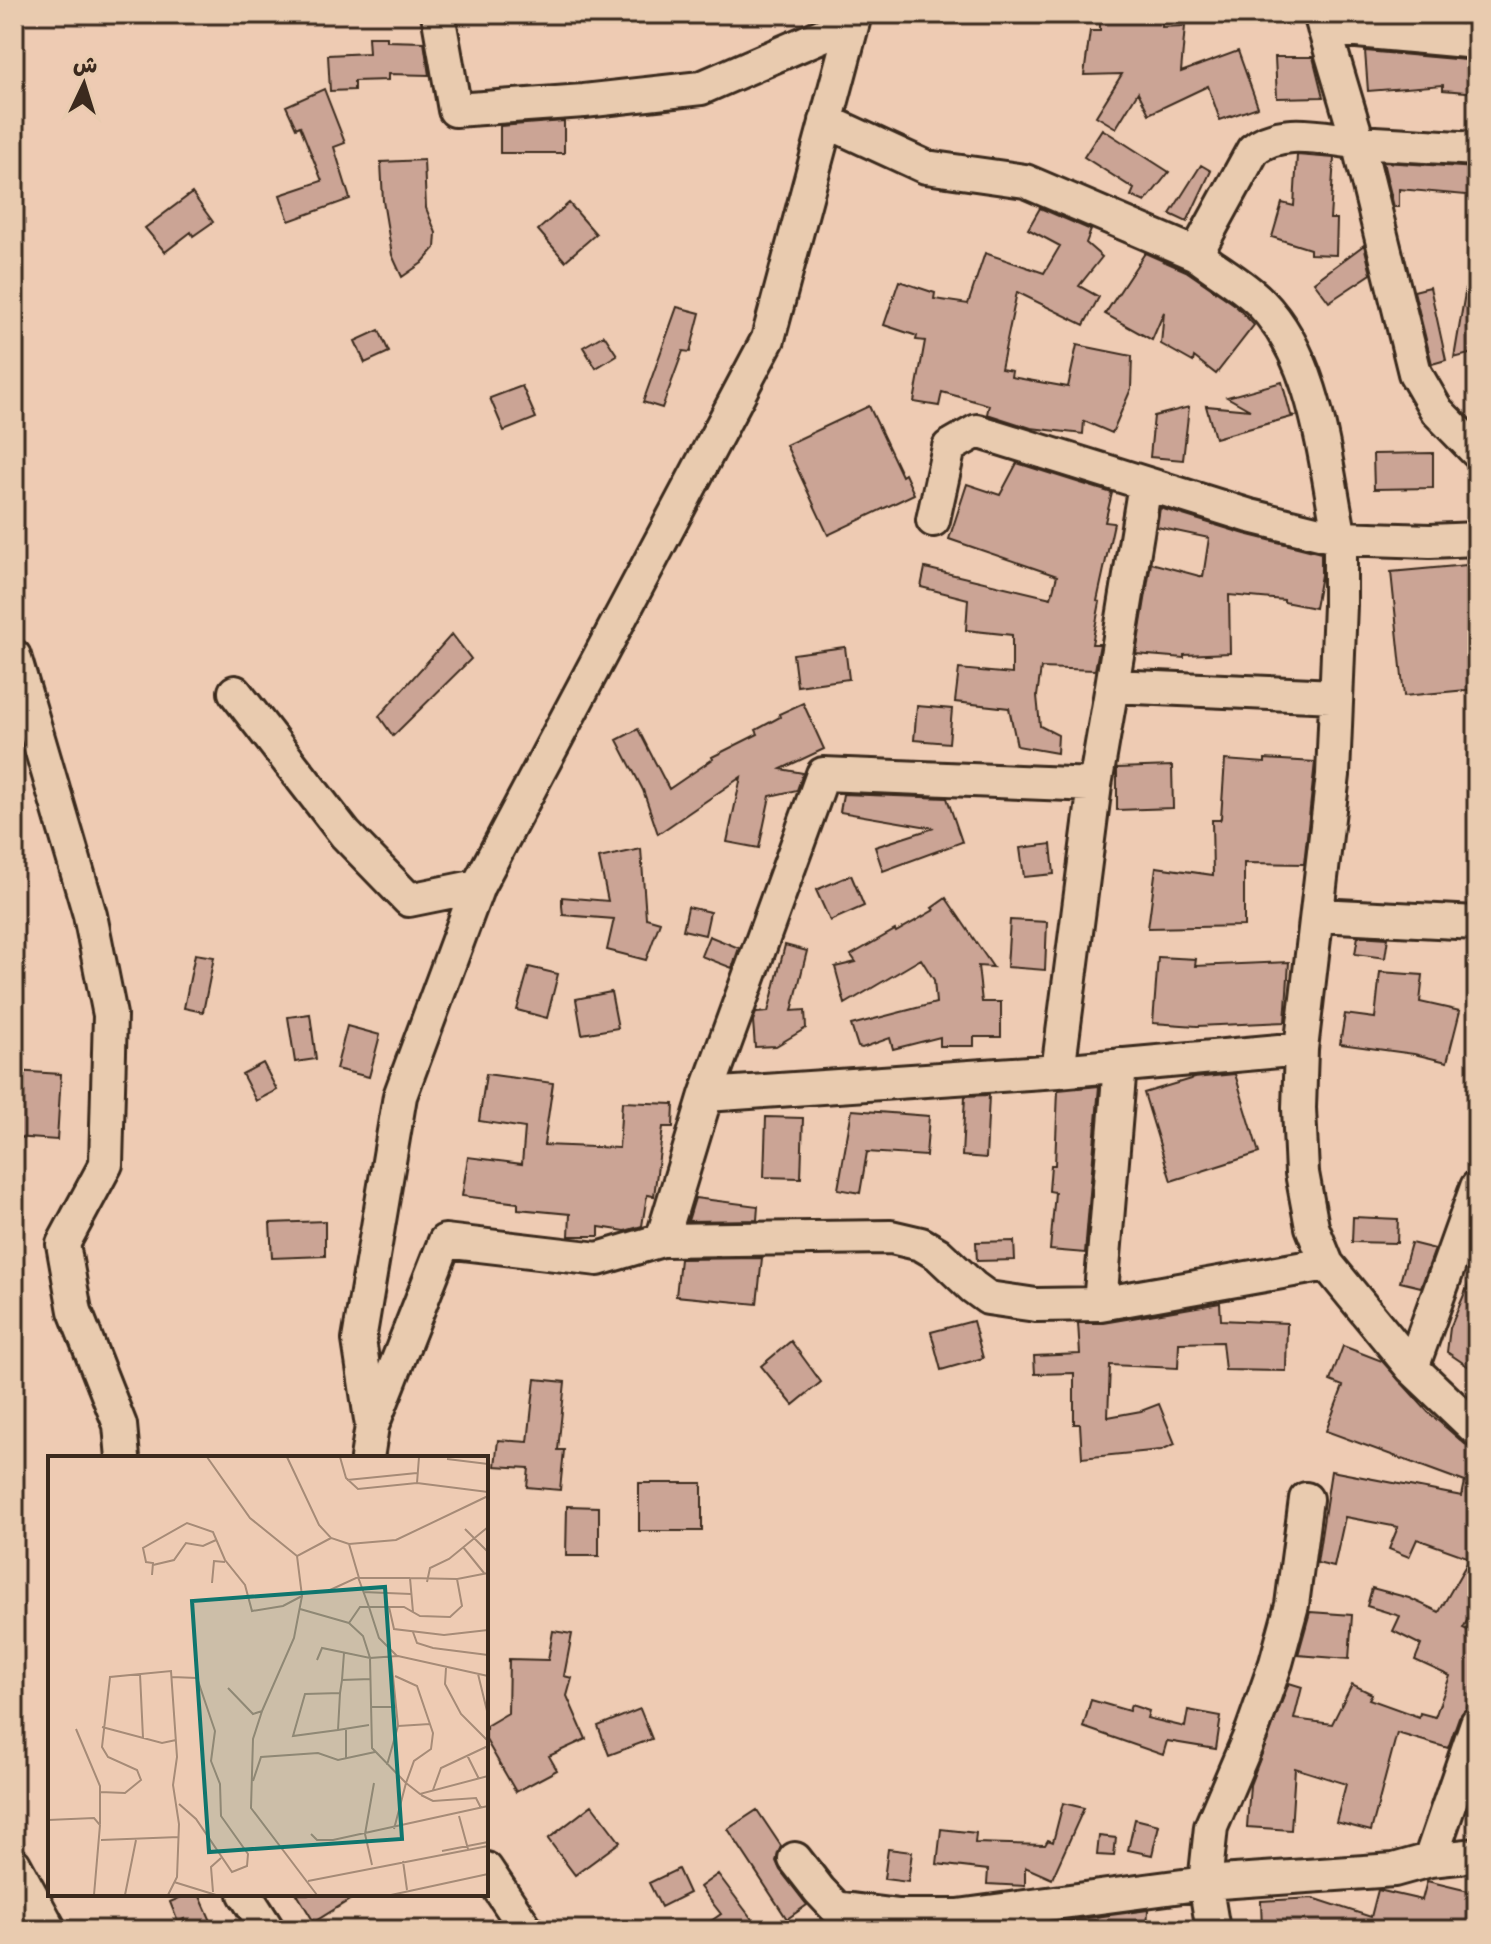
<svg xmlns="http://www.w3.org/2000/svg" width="1491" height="1944" font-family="'Architects Daughter','Playpen Sans Arabic',sans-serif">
<rect width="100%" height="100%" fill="#eecbb3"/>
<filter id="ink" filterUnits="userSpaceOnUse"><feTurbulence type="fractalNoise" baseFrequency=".0125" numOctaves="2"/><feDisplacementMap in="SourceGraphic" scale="16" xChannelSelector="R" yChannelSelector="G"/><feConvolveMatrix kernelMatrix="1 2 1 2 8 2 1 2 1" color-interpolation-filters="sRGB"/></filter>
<g filter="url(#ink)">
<path fill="#cba495" stroke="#3b2a1e" stroke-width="2" d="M1100 14H1162V27L1185 26 1181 72 1238 51 1258 107 1220 120 1208 86 1149 114 1138 92 1116 128 1096 116 1122 74 1084 75 1090 31H1100Z
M368 37H387V41L424 42 429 75 388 74V80L354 81V90L330 91 328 55 369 53Z
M1365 51 1477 61V93L1443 90V85L1368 91Z
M1275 57H1313L1323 97 1277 98Z
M324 89 345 143 334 147 350 199 289 221 280 195 322 181 300 126 296 128 286 106Z
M564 121V153H500V126Z
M1102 129 1169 172 1145 202 1131 196 1134 189 1084 157Z
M1297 155 1334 158 1330 219H1337L1336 255 1310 254V249L1272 237 1282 203 1294 206Z
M424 160 426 208 436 233 435 248 422 263 402 277 392 255 383 201 381 162Z
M1383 162 1477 168V196L1399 189V207H1394Z
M1201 165 1211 171 1187 222 1170 214Z
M192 193 213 222 193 236 191 232 165 252 145 228Z
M569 203 596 234 565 261 538 230Z
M1040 208 1091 230 1086 243 1102 257 1079 286 1099 297 1084 325 1017 292 1001 369 1012 371 1011 377 1068 387 1077 345 1132 356 1131 389 1112 433 1084 421 1083 434 1031 428 987 414 989 405 942 392 939 406 914 402 925 341 916 340 917 336 884 325 899 281 935 293 934 299 968 304 985 253 1044 273 1060 246 1028 229Z
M1364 245 1371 274 1329 302 1314 282Z
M1145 253 1186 271 1234 304 1254 325 1216 374 1194 357 1193 362 1161 344 1164 312 1152 340 1105 314Z
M1467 281 1477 282V352L1454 358Z
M1430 287 1446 360 1432 364 1414 291Z
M677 307 700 313 690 352 683 351 662 408 643 402Z
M379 330 389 352 365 363 355 341Z
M604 335 617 355 596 368 583 347Z
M1282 382 1291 415 1295 416 1215 438 1206 406 1250 410 1227 397Z
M522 386 536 418 504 431 490 398Z
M869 406 902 476 905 474 914 494 828 535 786 445Z
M1189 407 1183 460 1150 457 1154 416Z
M1433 453V488L1374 489 1373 454Z
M1017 463 1112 493 1105 522 1114 523 1097 601 1100 602 1092 644H1100L1095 670 1041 668 1037 696 1040 726 1058 735 1057 753 1017 746 1009 708 955 702 959 669 1012 674V635L966 630 968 599 921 587 925 568 1051 598 1057 576 949 539 967 484 1000 495Z
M1160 508 1245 534 1321 553V575L1315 608 1284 602V600L1229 595 1230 653 1184 655V658L1136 654 1151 563 1203 577 1209 538 1157 527Z
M1477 564V689L1404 696 1391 572Z
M452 634 471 659 393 736 379 716Z
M845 647 849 679 797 686 793 654Z
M803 703 824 749 781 769 803 773 797 790 770 796 759 848 727 842 741 777 658 834 643 790 617 740 638 729 669 789 713 759 712 757 758 734 756 730 780 717 779 714Z
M917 706 952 709 949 743 914 740Z
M1265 759 1315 762 1304 864 1244 863V926L1148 928 1156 867 1213 875 1212 820H1220L1221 818 1225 760 1265 763Z
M1172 766 1173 808 1117 810V768Z
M843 794 947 798 962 842 883 871 875 847 934 828 840 812Z
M1051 844 1054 874 1024 877 1020 848Z
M641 849 646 918 660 922 646 960 607 950 614 919 563 915 562 906V897L608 901 599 858Z
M851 875 864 906 830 921 816 890Z
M946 898 993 967 978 966 982 1002H1001V1037H974V1046H940V1037L893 1049 890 1038 862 1048 858 1047 851 1025 936 1003 934 980 921 959 845 1004 835 967 856 962 851 955 895 930 896 932 934 910 932 908Z
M688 907 710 912 705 935 683 930Z
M1010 920 1047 922 1045 970 1007 967Z
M709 936 739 948 732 968 701 956Z
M1358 936 1388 938 1385 958 1355 954Z
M785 945 807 951 792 1011 805 1010 806 1028 776 1046 755 1047 753 1021 756 1013 768 1012Z
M195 954 214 957 203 1012 184 1008Z
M1158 957 1196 959 1195 966 1289 962 1285 1022 1197 1026 1153 1023Z
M529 967 558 974 547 1018 517 1010Z
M1380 972 1423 975 1420 1002 1460 1011 1447 1062 1414 1054 1340 1044 1345 1014 1375 1018Z
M611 992 618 1028 582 1034 576 999Z
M310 1014 316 1059 295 1062 288 1017Z
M347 1026 380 1035 369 1077 336 1069Z
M263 1063 277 1090 256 1101 242 1074Z
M14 1071 61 1074 57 1140 14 1137Z
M486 1074 553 1083 544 1145 619 1148 622 1102 674 1104 673 1127H663L654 1196 647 1195 642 1226 625 1231 599 1227V1236H569L570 1214 518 1209V1203L462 1196 468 1157 522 1164 525 1128 479 1121Z
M1235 1074 1259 1153 1171 1181 1144 1093 1194 1078Z
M1099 1086 1085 1253 1050 1250 1055 1192 1049 1191 1051 1165H1055L1058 1090Z
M989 1095 986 1158 962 1156 965 1096Z
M852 1110 929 1116 926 1156 867 1152 860 1193 838 1189Z
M766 1117 803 1118 801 1178 764 1177Z
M695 1198 758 1206 757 1220 688 1221Z
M1353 1217 1398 1219 1397 1243 1352 1242Z
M325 1221V1256L272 1258 270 1223Z
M1014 1241 1015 1260 977 1261 976 1242Z
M1411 1243 1435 1249 1421 1287 1400 1282Z
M762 1258 757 1304 676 1296 680 1259Z
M1477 1264V1360L1469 1367 1447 1352 1450 1328Z
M1220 1303 1221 1320 1287 1323 1286 1371 1225 1370 1222 1342 1179 1343 1178 1368 1110 1365 1108 1417 1141 1411 1159 1404 1175 1444 1161 1450 1082 1458 1080 1424H1074V1373L1035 1374 1034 1356 1080 1354 1078 1323H1103Z
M973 1321 983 1358 941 1370 931 1332Z
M791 1341 821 1382 793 1405 761 1366Z
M1343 1346 1382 1361 1428 1412 1465 1444 1477 1448V1603L1463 1628 1477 1634V1672L1467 1708 1459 1717 1448 1748 1397 1733 1371 1831 1336 1822 1346 1784 1295 1768 1291 1830 1247 1827 1250 1785 1289 1683 1302 1687 1294 1719 1332 1724 1352 1684 1372 1694 1369 1699 1419 1717 1420 1713 1435 1717 1450 1676 1415 1660 1421 1645 1393 1631 1400 1616 1367 1606 1372 1588 1409 1598 1439 1612 1470 1558 1417 1539 1409 1557 1389 1549 1398 1527 1345 1517 1334 1567 1317 1563 1331 1471 1462 1496 1465 1482 1326 1431 1343 1386 1330 1381Z
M535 1379 565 1382 558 1450H564L560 1490 527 1487 529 1468 495 1466 498 1440 528 1442Z
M639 1483H702V1531H639Z
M567 1506 599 1507V1556H566Z
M1310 1612 1352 1615 1349 1659 1298 1655Z
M553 1631 572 1634 564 1676 572 1678 567 1696 586 1739 549 1756 557 1770 516 1792 486 1740V1726L508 1713 509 1659 548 1660Z
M1091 1700 1129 1711 1131 1705 1149 1711 1147 1718 1185 1727 1188 1710 1221 1716 1216 1749 1167 1741 1163 1755 1083 1727Z
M640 1709 652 1739 609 1755 598 1726Z
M1063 1803 1084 1808 1052 1879 1025 1867V1886L987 1884 988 1870 937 1864 941 1829 976 1833 975 1843 1045 1845 1048 1840 1053 1842Z
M592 1805 620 1842 575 1875 548 1839Z
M757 1810 781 1846 776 1861 780 1870 807 1905 787 1919 728 1829Z
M1135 1819 1159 1825 1152 1855 1128 1850Z
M1099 1836 1116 1838 1114 1856 1097 1855Z
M888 1849 912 1852 908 1882 884 1879Z
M678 1869 689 1893 661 1907 649 1883Z
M718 1874 760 1930H698L721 1914 700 1887Z
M1427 1881 1477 1893V1930H1262L1261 1901 1313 1898 1371 1917 1378 1890 1422 1900Z
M188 1894H199L215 1930H187L184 1919 178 1922 170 1902Z
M297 1894H359L314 1922Z
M1148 1910 1147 1930H1057L1058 1922Z"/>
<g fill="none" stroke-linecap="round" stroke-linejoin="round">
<g stroke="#3b2a1e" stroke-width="38">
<path id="minor" d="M438 14 455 110 584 101 701 88 853 22
M1320 14 1358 142 1477 149
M1324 28 1477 42
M826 121 926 167 1025 181 1196 254
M933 520 949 447 977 431 1250 516 1340 538C1324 460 1318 361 1260 302 1242 284 1216 270 1196 254L1253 150C1281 126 1324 139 1358 142L1415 373 1437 411 1477 452
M1477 539 1430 541 1340 538V605L1333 775 1301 1049 1299 1108 1302 1173 1312 1227 1327 1264 1412 1368 1477 1430
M14 656 90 915 110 1015 106 1164 63 1244 75 1311 120 1425 123 1458
M1112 686 1145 484
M235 692 345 834 409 900 478 886 400 1096 359 1340 372 1426 367 1458
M1095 785 1112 686 1336 696
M478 886 768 339 853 22V14
M1318 915 1477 923
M1058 1071 1095 785 823 774 706 1095 1058 1071 1301 1049
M662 1240 706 1095
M1100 1304 1120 1065
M1412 1368 1477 1187
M372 1426 445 1241 598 1259 662 1240 891 1237 921 1244 938 1254 973 1287 988 1298 1036 1305 1100 1304 1327 1264
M795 1859 819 1890 836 1908 899 1916H958L1205 1883 1394 1870 1430 1860 1477 1855
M1430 1860 1477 1723
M14 1864 50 1930
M486 1869 527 1930
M245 1894 268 1930
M1213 1930 1205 1883 1211 1827 1252 1731 1276 1663 1292 1605 1306 1499"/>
</g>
<use href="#minor" stroke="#e9cbaf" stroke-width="32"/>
</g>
</g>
<g transform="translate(48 1456)">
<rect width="440" height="440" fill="#eecbb3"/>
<path fill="none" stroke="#a68b77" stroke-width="2" d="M159 1 202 62 249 100M239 1 271 69 283 82 301 88 348 84 440 40M292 1 298 22 310 33 369 27 440 36M399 3 440 8M299 24 369 17M369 27 371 1M417 73 440 96M301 88 311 122H362M415 91 436 117M105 109 126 104 138 87 155 90 168 84M104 119 105 107 98 106 95 92 139 67 165 76 177 104 197 129 204 155 235 150 254 140M379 126 382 112 401 103 440 71M164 127 166 105 177 106M282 134 310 121 321 151H356L372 160 402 161 414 150 409 123 440 117M315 136 363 138M341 151 346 173 396 179 440 174M252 153 301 167M365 156 362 122 409 123M365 176 369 187 385 192 440 199M269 204 274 192 322 202 315 180 301 167 312 151H321L331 182 349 200M398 212 397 228 413 258 440 285M92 218 95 282M430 218 440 259M347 220 369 230 385 277 383 293 366 305 358 327 372 338 440 320M124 221 149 222 167 275 163 305 172 328 173 360 200 398 199 410 184 416 148 363 131 348M294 224 296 197M180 232 205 258 214 255 205 283 203 352 269 439M292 237 294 224 323 223M323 251H349M214 255 246 182 254 140 249 100 283 82M350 270 382 268M54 271 114 287 128 284M28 273 52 330V368M290 274 292 237 257 238 245 280 290 274 321 269M419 299 431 323M298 304V273M339 309 350 270 343 201M205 325 213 301 270 297 290 304 327 296M385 334 393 312 440 290M52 336 77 337 93 324 89 314 60 301 54 291 62 221 123 215 129 301 125 329 131 368 129 421 120 439M373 339 385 345 428 342 433 352M411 360 420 393M0 364 46 362 52 369 46 439M346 373 358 327 324 292 322 202 350 200 440 220M263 378 269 384H285L440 350M53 384 131 381M394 395 440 386M355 405 359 434M324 409 317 378 326 327M260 425 440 390M126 426 168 439M165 436 163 411 173 402M77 439 88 384M343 439 440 418"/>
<path fill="#0f766e" fill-opacity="0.15" stroke="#0f766e" stroke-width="4" d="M337 131 354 383 161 396 144 145Z"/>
<rect width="440" height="440" fill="none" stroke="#3b2a1e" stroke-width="4"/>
</g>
<rect width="1491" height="1944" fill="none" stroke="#e9cbaf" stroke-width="48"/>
<rect x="24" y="24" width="1443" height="1896" fill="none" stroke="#3b2a1e" stroke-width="3" filter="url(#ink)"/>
<g transform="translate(84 84) rotate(4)" stroke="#e9cbaf" stroke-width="6" paint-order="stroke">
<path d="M0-6L14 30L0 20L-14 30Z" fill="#3b2a1e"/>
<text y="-12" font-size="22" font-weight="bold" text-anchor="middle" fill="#3b2a1e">ش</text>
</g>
</svg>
